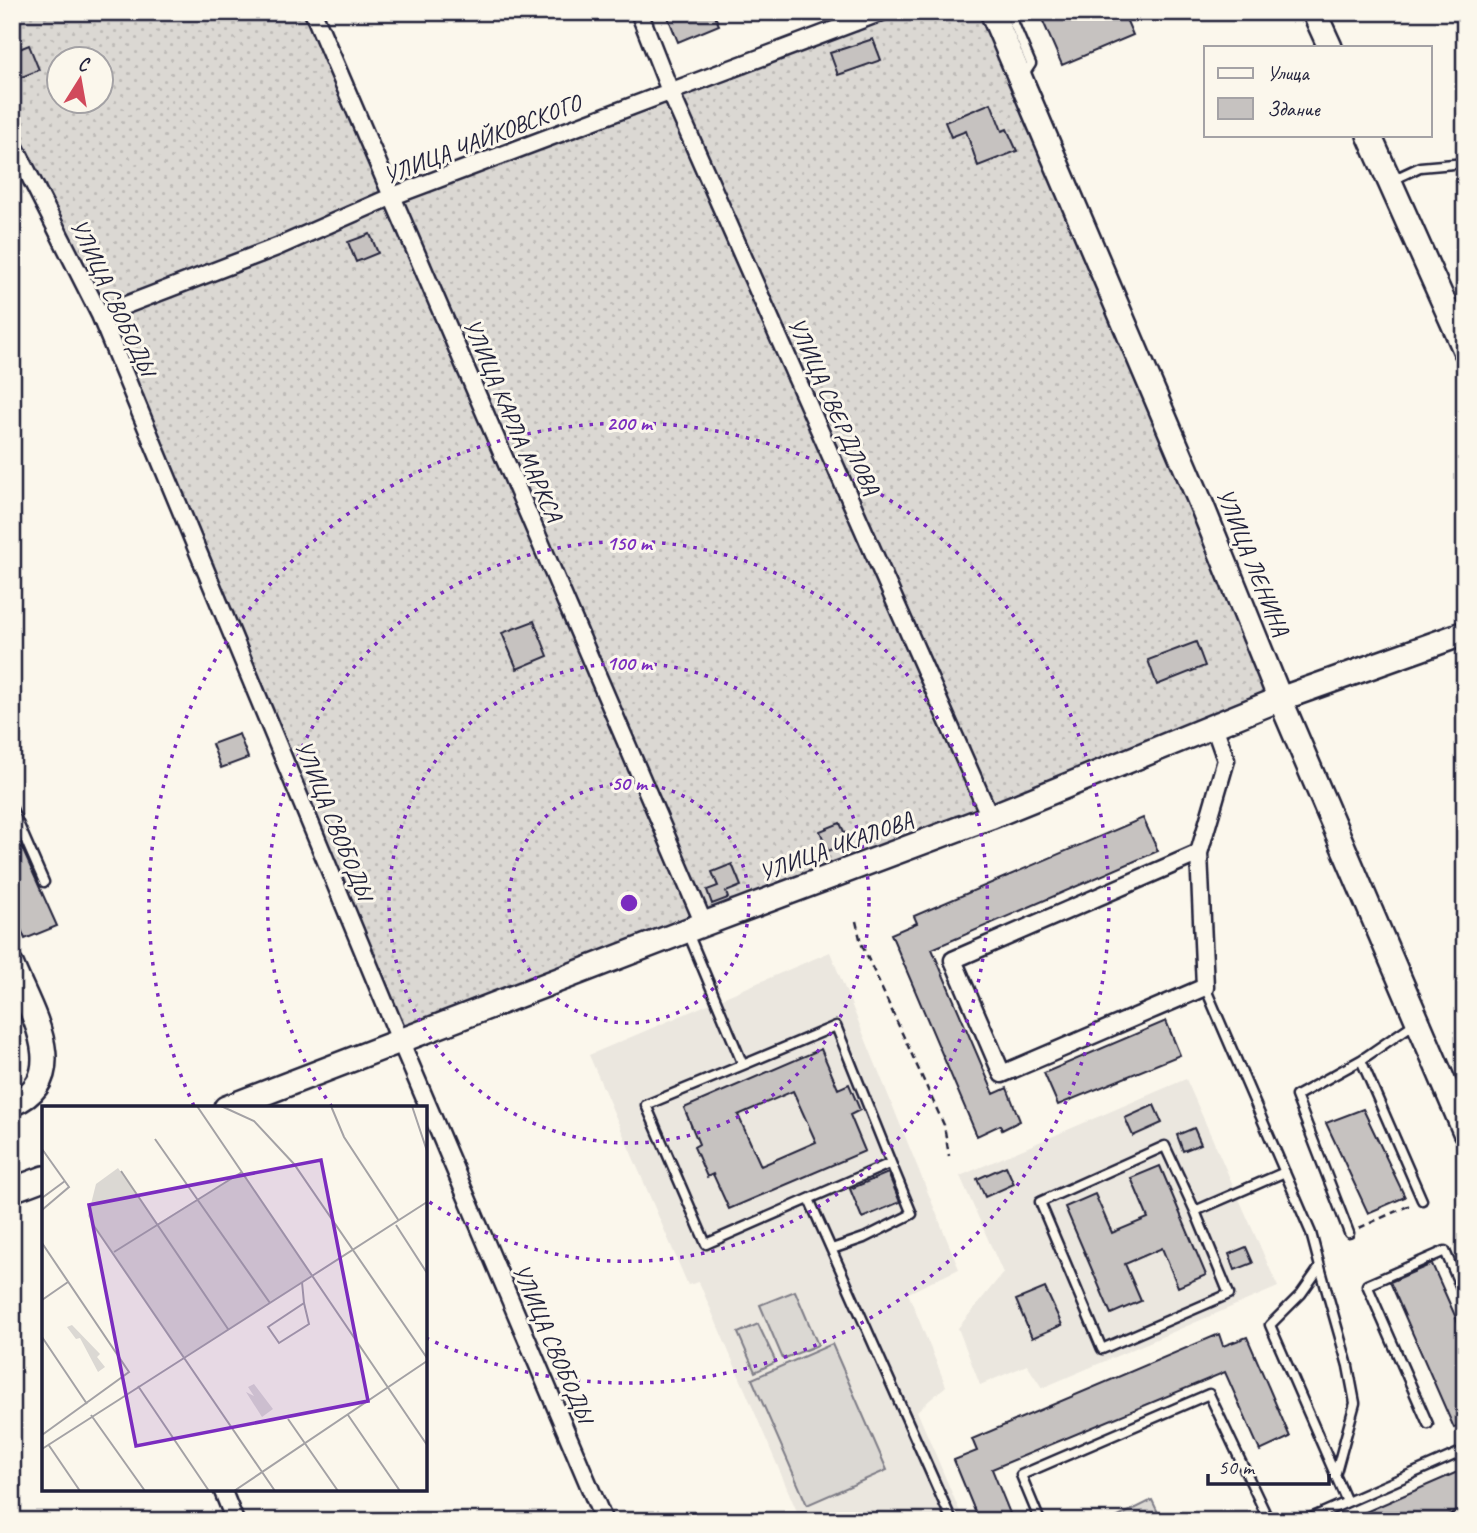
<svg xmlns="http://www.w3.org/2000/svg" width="1477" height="1533" font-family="Caveat,sans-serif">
<defs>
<pattern id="grass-dots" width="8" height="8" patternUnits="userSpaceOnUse" patternTransform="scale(1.75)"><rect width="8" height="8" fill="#dbd8d3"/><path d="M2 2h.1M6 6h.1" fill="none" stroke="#bcb9b6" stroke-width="1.8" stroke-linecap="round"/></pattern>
<pattern id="park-tufts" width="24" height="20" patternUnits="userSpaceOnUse" patternTransform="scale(1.75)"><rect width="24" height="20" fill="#dbd8d3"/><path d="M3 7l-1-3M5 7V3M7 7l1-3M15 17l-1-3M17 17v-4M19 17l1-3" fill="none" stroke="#bcb9b6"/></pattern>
</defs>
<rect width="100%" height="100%" fill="#fbf7ec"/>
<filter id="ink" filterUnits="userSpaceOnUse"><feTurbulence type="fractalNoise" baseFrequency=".0143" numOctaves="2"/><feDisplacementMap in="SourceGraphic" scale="14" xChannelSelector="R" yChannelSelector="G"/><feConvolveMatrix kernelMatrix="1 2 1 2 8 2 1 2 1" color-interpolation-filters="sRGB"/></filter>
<g filter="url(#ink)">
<path fill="#ebe7df" d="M830 952 959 1269 908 1293 946 1386 917 1411 960 1512 938 1521H801L699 1282 688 1285 589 1055Z
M1186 1079 1278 1287 1042 1388 1027 1365 980 1385 958 1328 1003 1273 960 1176Z"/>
<path fill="url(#grass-dots)" stroke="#7e7d87" stroke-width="2" fill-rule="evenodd" d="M12 12H313L393 196 882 12H992L1280 699 400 1040 100 315 12 133ZM60 60H102V102H60Z"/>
<path fill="url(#park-tufts)" stroke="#7e7d87" stroke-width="2" d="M1152 1500 1162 1521H1110Z"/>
<path fill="#dbd8d3" stroke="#7e7d87" stroke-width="2" d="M795 1291 818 1345 783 1359 760 1305Z
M758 1324 776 1362 755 1372 738 1333Z
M832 1344 887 1470 807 1505 752 1379Z"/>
<path fill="#c6c2c0" stroke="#22223b" stroke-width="2" fill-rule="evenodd" d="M666 12H713L719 25 678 42Z
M1039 12H1123L1133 35 1062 65Z
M873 39 881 60 838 75 830 53Z
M29 45 39 70 12 81V52Z
M991 103 1002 131 1007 129 1017 151 978 166 966 131 951 137 945 122Z
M370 234 378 253 356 262 348 242Z
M534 621 548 656 517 669 502 633Z
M1196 642 1205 666 1157 685 1148 660Z
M239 734 248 758 221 768 212 744Z
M1143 818 1158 851 932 949 994 1094 1007 1088 1020 1121 1002 1130 1000 1125 977 1136 891 934 917 923 914 916Z
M840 823 849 843 828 851 820 831Z
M12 826 57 926 25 939 12 908Z
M732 864 741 886 726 892 728 898 712 904 707 890 718 886 712 872Z
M1166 1021 1180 1055 1058 1105 1044 1073Z
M821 1049 838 1089 849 1084 860 1110 850 1115 865 1151 729 1209 713 1174 707 1177 694 1147 699 1144 684 1108ZM793 1091 816 1142 761 1166 738 1115Z
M1154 1105 1162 1123 1133 1136 1125 1118Z
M1363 1109 1405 1197 1368 1213 1326 1123Z
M1194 1128 1201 1144 1183 1151 1177 1135Z
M1006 1166 1014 1184 985 1197 977 1179Z
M1160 1166 1206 1275 1178 1287 1162 1248 1125 1264 1141 1301 1111 1314 1065 1207 1095 1194 1112 1233 1148 1218 1131 1178Z
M888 1173 900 1202 862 1218 850 1189Z
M1246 1247 1253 1263 1235 1270 1229 1254Z
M1432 1264 1465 1338V1424L1454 1428 1390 1282Z
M1045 1288 1062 1325 1032 1338 1016 1300Z
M1219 1334 1223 1346 1247 1337 1290 1437 1260 1451 1225 1372 992 1469 1013 1521H979L954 1460 977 1451 972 1439Z
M1462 1470H1465V1508L1436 1521H1345Z"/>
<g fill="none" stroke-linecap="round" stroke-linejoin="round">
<g stroke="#22223b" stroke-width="13">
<path id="lane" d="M1009 12 1031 64 1023 76
M1390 181 1420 167 1465 163
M12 809 44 882
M688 933 743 1065 836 1026 891 1163 706 1244 646 1105 743 1065
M1205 987 1311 1233 1320 1267 1301 1294 1270 1325 1347 1502
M1361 1060 1422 1200
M809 1199 952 1521
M1195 1211 1229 1294 1102 1349 1040 1202 1165 1146 1195 1211 1285 1172
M1349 1233 1296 1096 1361 1060 1415 1023
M832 1249 864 1238 912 1214 891 1163
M1320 1267 1348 1366 1355 1403 1335 1476
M1428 1424 1367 1285 1445 1251 1465 1297
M1040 1521 1021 1475 1209 1394 1269 1521
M1304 1521 1459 1453 1465 1464"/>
</g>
<g stroke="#22223b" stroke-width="21">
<path id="street" d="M313 12 704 924
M639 12 670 91 990 817
M12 141 100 315 400 1040 604 1521
M100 315 277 247 393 196 882 12
M1199 853 1205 987 1002 1074 953 960 1199 853 1226 760 1214 726
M222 1489 235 1521"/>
</g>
<g stroke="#22223b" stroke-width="28">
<path id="secondary" d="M992 12 1202 506 1280 699 1465 1132
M1314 12 1330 47
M1369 135 1465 350
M12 966C30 1010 74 1078 12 1104
M226 1108 704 924 990 817 1280 699 1465 633
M12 1190 44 1178"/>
</g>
<path stroke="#22223b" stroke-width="2.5" stroke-dasharray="7 5" stroke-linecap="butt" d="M856 921 861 943 944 1125 949 1156
M1359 1228 1410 1205"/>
<use href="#lane" stroke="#fbf7ec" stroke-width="8"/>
<use href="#street" stroke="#fbf7ec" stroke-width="16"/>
<use href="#secondary" stroke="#fbf7ec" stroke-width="23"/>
</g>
</g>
<g fill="none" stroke="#7b2cbf" stroke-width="3.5" stroke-dasharray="3.5 7">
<circle cx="629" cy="903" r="120"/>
<circle cx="629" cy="903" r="240"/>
<path d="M332 1107A360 360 0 1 1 428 1201"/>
<path d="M194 1106A480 480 0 1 1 426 1338"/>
</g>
<g text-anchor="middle" stroke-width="6" stroke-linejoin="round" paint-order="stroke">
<g font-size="24" fill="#22223b" stroke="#fbf7ec">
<text transform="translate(482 139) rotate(-21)" y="8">УЛИЦА ЧАЙКОВСКОГО</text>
<text transform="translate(113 297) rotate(65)" y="8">УЛИЦА СВОБОДЫ</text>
<text transform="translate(834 406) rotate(66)" y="8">УЛИЦА СВЕРДЛОВА</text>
<text transform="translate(513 420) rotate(67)" y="8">УЛИЦА КАРЛА МАРКСА</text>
<text transform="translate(1253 562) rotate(68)" y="8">УЛИЦА ЛЕНИНА</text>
<text transform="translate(334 820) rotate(68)" y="8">УЛИЦА СВОБОДЫ</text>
<text transform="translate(836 846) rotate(-20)" y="8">УЛИЦА ЧКАЛОВА</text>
<text transform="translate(553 1343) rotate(67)" y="8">УЛИЦА СВОБОДЫ</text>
</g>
</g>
<g transform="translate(42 1106)">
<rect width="385" height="385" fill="#fbf7ec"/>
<path d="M76 62 115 118 200 66 270 170 142 251 46 110 54 78Z" fill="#dbd8d3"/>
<path d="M30 219 58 248 55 251 63 261 56 266 38 232 34 233 25 221Z" fill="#dbd8d3"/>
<path d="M212 278 231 303 220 311 204 286 212 290 206 281Z" fill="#dbd8d3"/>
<path fill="none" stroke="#a4a2a5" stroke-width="2" d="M155 0 385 339M179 0 212 15 252 58 385 252M289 0 302 31 357 115M370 0 385 45M113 33 228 197M0 43 27 81 0 104M79 65 186 223M0 92 23 75M50 117 233 385M354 119 385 167M0 137 87 266 0 329M72 146 200 66M270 170 385 96M260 176 262 197 226 221 237 237 267 218 262 197M0 194 26 176M0 231 45 298M96 280 167 385M49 309 103 385M306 309 358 385M246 313 296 385M6 338 38 385M0 343 270 170M192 385 385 255"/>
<path fill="#7b2cbf" fill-opacity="0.15" stroke="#7b2cbf" stroke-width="3.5" d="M279 54 326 295 94 340 47 99Z"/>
<rect width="385" height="385" fill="none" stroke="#22223b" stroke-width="3.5"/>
</g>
<circle cx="629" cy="903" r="10" fill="#7b2cbf" stroke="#fbf7ec" stroke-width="3.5"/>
<g font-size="21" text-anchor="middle" font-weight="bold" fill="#7b2cbf" stroke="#fbf7ec" stroke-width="6" stroke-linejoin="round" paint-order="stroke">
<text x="629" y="430">200 m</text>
<text x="629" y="550">150 m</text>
<text x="629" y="670">100 m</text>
<text x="629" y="790">50 m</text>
</g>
<rect width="1477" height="1533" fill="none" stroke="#fbf7ec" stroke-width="42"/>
<rect x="21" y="21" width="1435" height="1491" fill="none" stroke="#22223b" stroke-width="2.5" filter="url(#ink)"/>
<rect x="1204" y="46" width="228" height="91" fill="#fbf7ec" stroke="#a4a2a5" stroke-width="2"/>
<rect x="1218" y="68" width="35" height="10" fill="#fbf7ec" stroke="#a4a2a5" stroke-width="2"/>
<text x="1267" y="80" font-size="21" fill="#22223b">Улица</text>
<rect x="1218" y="98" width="35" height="21" fill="#c6c2c0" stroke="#a4a2a5" stroke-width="2"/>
<text x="1267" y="116" font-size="21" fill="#22223b">Здание</text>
<g transform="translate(80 80) rotate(11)"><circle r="33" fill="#fbf7ec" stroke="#a4a2a5" stroke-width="2"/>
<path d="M0-5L12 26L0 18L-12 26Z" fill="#d1495b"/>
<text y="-10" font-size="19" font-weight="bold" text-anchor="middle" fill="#22223b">С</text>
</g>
<path d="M1208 1474v10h121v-10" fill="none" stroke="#22223b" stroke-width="3.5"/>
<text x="1218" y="1474" font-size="21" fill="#22223b" stroke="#fbf7ec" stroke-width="5" paint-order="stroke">50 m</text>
</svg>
